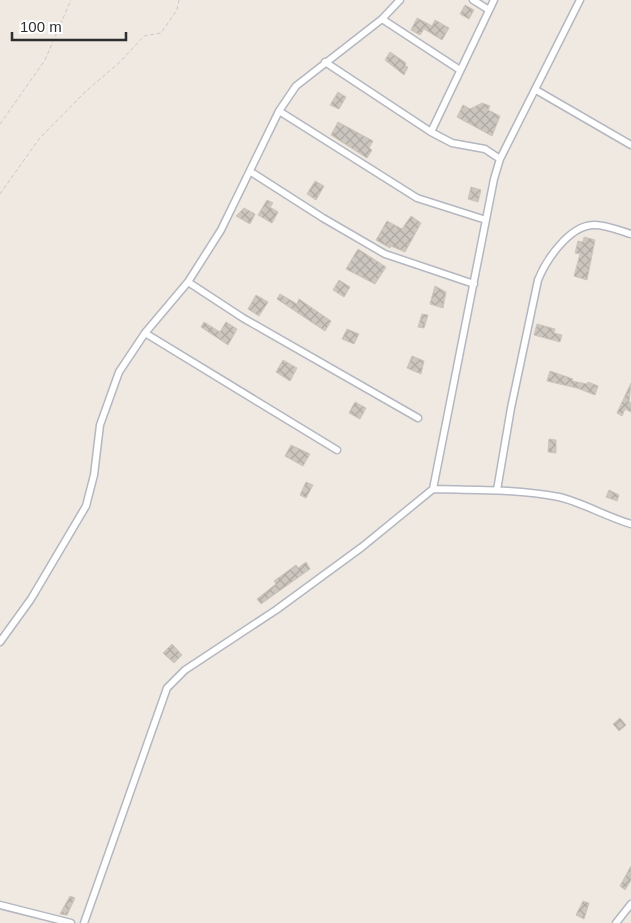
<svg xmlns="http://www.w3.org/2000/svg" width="631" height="923" font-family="Arial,sans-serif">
<defs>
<pattern id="building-cross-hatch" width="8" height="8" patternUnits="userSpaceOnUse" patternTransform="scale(1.25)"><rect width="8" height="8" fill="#cbc7bf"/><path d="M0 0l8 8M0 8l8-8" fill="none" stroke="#afaba4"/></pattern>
</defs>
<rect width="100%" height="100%" fill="#efe9e1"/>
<path fill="url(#building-cross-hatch)" stroke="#cbc5ba" d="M465 5 474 10 469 19 460 14Z
M417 18 432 26 435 20 449 28 442 40 424 29 420 35 411 30Z
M390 52 406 63 405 66 408 67 404 75 385 60Z
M338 92 346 97 339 109 330 105Z
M482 103 490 106 488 110 500 116 492 136 457 117 463 105 470 109Z
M338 122 373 141 369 148 372 150 367 158 331 135Z
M315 181 324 186 316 200 307 194Z
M471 187 481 190 478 202 468 199Z
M267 200 273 203 270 207 278 212 272 223 258 215Z
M244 208 255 214 250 224 236 216Z
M411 216 421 223 405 252 391 246 390 248 376 240 387 221 402 229Z
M584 237 595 240 587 280 574 276 580 254 575 253 578 241 583 242Z
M358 249 386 267 375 284 346 269Z
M339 280 350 287 344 297 333 290Z
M435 286 446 292 443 308 430 304Z
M280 294 297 304 299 299 331 321 325 331 277 299Z
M256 295 268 302 259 316 248 309Z
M422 314 428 315 424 328 418 327Z
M204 322 220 332 226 322 237 329 228 345 201 327Z
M537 324 555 329 554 333 562 335 560 342 534 335Z
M347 329 359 334 354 344 342 339Z
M412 356 424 361 421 374 407 368Z
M283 360 297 368 290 381 276 372Z
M550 371 573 379 572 381 587 384 588 382 598 386 595 395 577 388 547 381Z
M631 383 629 402 631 403V412L625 409 622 416 617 413Z
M355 402 366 408 360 419 349 413Z
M549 439 556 440V453L548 452Z
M291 445 310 454 303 466 285 456Z
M306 482 313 485 306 498 300 495Z
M609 490 619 495 617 501 606 497Z
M306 562 310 569 261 604 257 599 276 584 274 581 296 565 298 568Z
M172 644 182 655 174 663 163 653Z
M620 718 626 725 619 731 613 724Z
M631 866V880L625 890 620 886Z
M70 896 75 898 67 915 60 914Z
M583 901 589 903 584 919 576 915Z"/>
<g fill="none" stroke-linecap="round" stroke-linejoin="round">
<g stroke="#b4b7c1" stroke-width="9">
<path id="street" d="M473 0 489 10
M382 19 460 70
M325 62 431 132 452 143 485 149 500 159
M536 90 631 145
M279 111 417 198 486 220
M431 132 494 0
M251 172 323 218 385 254 474 284
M188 282 243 318 418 418
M145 333 337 450
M433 489C475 490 518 489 559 497 581 502 607 517 631 524
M497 490 511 408 538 280C546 260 569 226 593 225 605 224 620 231 631 234
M0 642 31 599 86 506 94 475 100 425 119 372 145 333 188 282 221 230 279 111 296 86 382 19 400 0
M0 905 71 923
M84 923 167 688 185 670 276 610 362 547 433 489 494 179 500 159 580 0
M616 923 631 904"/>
</g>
<path stroke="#c9c9c9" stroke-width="1" stroke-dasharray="4 2.5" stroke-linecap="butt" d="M0 124 45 60 71 0
M0 194 39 139 85 92 121 61 144 36 161 33 177 10 179 0"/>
<use href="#street" stroke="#fff" stroke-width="6"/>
</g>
<path d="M12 32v8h114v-8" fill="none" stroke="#2e2e2e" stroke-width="2.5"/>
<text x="20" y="32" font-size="15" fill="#2e2e2e" stroke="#ffffff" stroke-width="4" paint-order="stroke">100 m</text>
</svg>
